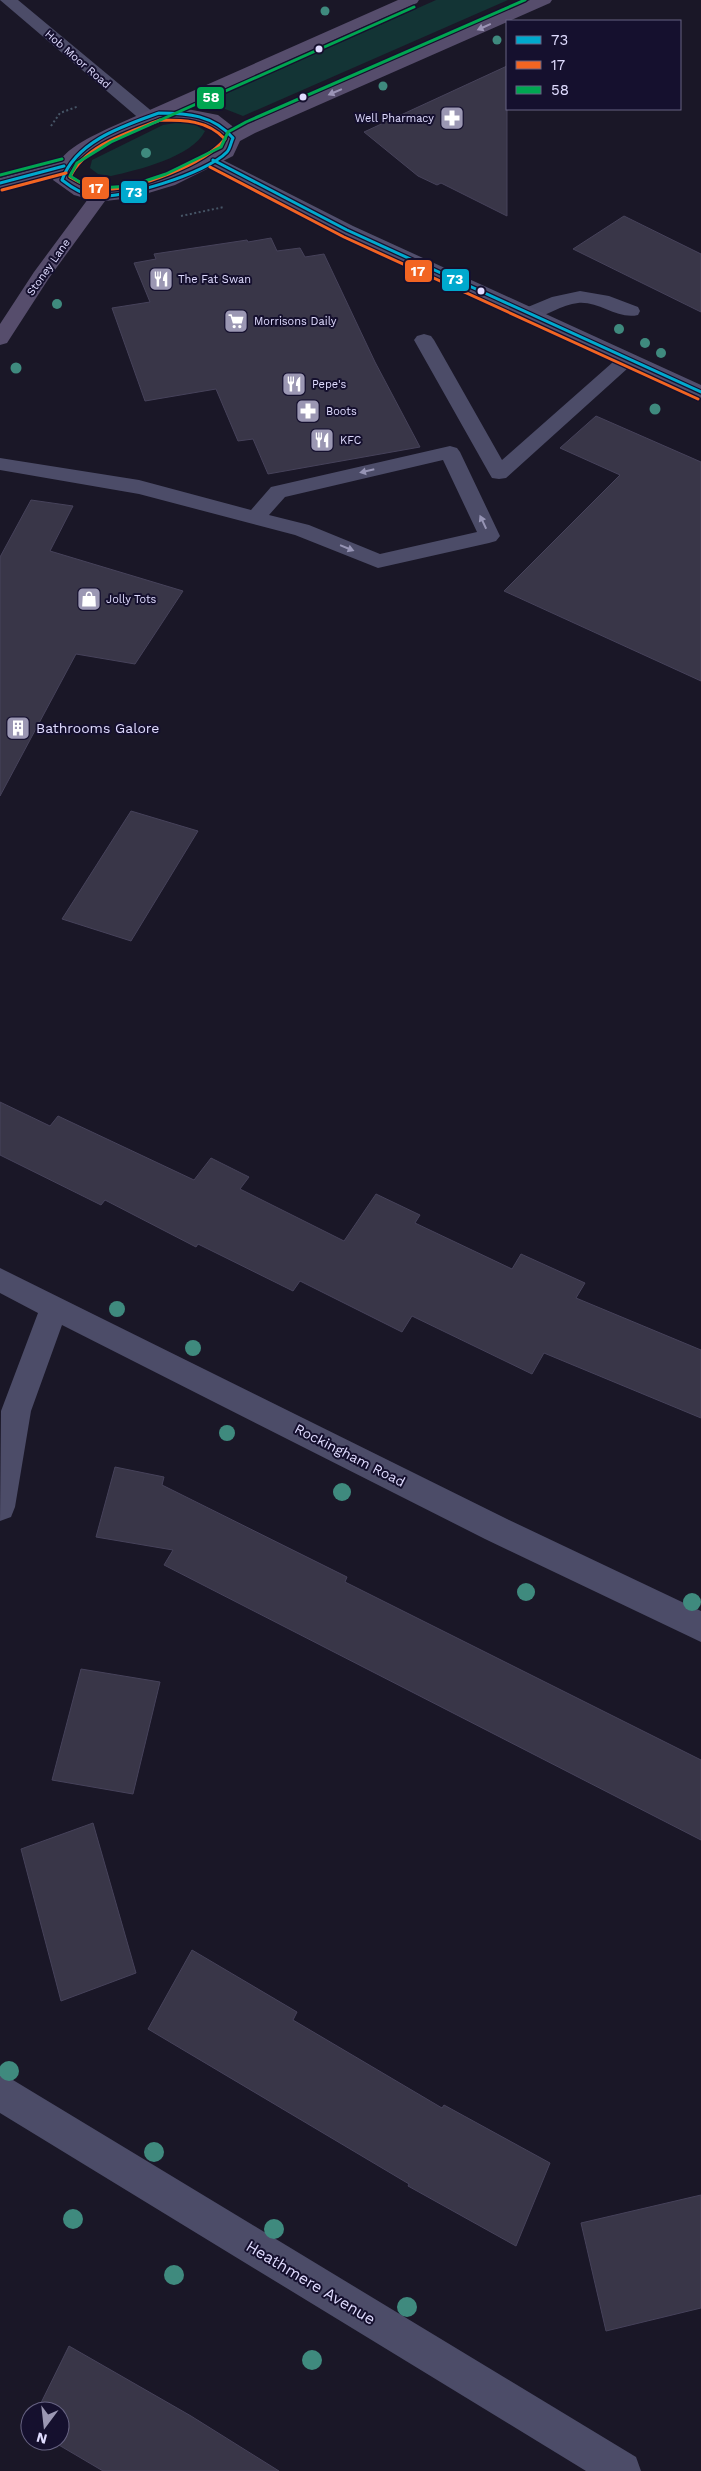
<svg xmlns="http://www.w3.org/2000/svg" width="701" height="2471" font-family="'Work Sans',sans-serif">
<rect width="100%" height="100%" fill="#1a1727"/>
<path fill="#133435" d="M436 0H508L243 116 220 107 212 100Z
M181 122 196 125 205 131C192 157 138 170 111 176L98 174 90 168 92 160 163 125Z"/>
<path fill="#393648" stroke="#46425a" d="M507 66V216L441 183 437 185 418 176 364 132Z
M624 216 701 254V312L573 249Z
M271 238 277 251 300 248 305 257 324 254 375 362 420 447 268 474 253 439 238 441 216 389 145 401 112 308 150 302 134 263 156 259 154 254 247 240 248 242Z
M596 416 701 462V681L504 591 620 475 560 448Z
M31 500 73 506 50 551 183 591 135 664 76 654 0 796V557Z
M131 811 198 831 131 941 62 919Z
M0 1102 50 1126 58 1116 194 1180 211 1158 249 1177 240 1189 344 1241 376 1194 420 1215 415 1223 512 1269 521 1254 585 1283 576 1298 701 1350V1418L544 1353 532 1374 412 1316 402 1332 300 1281 293 1291 198 1244 196 1247 105 1200 101 1205 0 1155Z
M115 1467 164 1477 162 1485 347 1577 345 1582 701 1760V1840L164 1565 173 1550 96 1537Z
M81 1669 160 1682 133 1794 52 1780Z
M93 1823 136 1973 61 2001 21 1849Z
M192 1950 297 2012 293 2020 442 2108 444 2105 550 2163 516 2246 408 2186 409 2184 148 2029Z
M701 2195V2308L606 2331 581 2223Z
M69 2346 191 2416 279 2471H103L52 2441H60V2411H37Z"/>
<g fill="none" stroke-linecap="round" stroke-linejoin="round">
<path stroke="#465566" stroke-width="2" stroke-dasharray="2 2.5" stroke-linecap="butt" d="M51 126 60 113 79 106
M181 216 224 207"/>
<path fill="#4c4c68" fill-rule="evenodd" d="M580 291 609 296 638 307 640 311 638 315C618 320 599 301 578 303 560 304 541 322 523 317L520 313 523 309 552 297Z
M424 334 431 336 434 340 502 460 621 355H635L638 359 506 478 499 479 492 478 489 473 414 340 417 336Z
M450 446 457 448 460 452 500 536 496 541 489 543 378 568 295 535 139 494 0 470V458L139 480 251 510 271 487ZM443 460 477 532 380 554 309 525 269 515 285 497Z"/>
<path fill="#4c4c68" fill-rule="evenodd" d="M0 0H18L154 113 157 117 154 121H142Z
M0 1268 507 1519 701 1611V1642L485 1539 62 1325 31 1411 15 1507 11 1517 0 1521 1 1411 38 1313 0 1293Z
M0 2075 13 2080 636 2457 641 2471H586L0 2113Z"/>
<path fill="#514f6d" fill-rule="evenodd" d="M213 155 353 226 701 385V398L341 234 207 164 204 160 207 156Z
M64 161 70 162 73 166 70 170 0 188V178Z"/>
<path fill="#564d6c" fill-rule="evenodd" d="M398 0H419L417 3 182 108 218 115 236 129 530 0H552L550 3 255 133 240 141 233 156 175 185 132 198 105 201 49 278 7 343 0 345V324L34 272 88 199 74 195 53 180C54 152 87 139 109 128ZM161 118C184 120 209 116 224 138L220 149 207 156 163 177 130 188 99 191 86 187 71 178C71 151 139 128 161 118Z"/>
<g stroke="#15102e" stroke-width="5.5">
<path id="bus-1" d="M159 113C188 113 213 115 233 138 231 142 230 149 227 152 207 173 121 200 93 196 81 194 71 187 62 180 76 141 123 126 159 113Z
M213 160 347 230 701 392
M0 183 64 166"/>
</g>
<g stroke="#15102e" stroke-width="5.5">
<path id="bus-2" d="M160 120C184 120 207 120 225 139 205 164 135 191 102 189 90 188 80 183 70 177 85 145 130 132 160 120Z
M210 167 344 237 698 399
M2 190 66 173"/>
</g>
<g stroke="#15102e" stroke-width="5.5">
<path id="bus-3" d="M414 7 111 142 77 163 70 176 83 184 100 188 130 186 166 174 221 147 228 132 246 122 525 0
M0 175 62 159"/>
</g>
<use href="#bus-1" stroke="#00a9ce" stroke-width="3"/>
<use href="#bus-2" stroke="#f26522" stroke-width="3"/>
<use href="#bus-3" stroke="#00a651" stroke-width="3"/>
</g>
<g fill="#3f8a7e">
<circle cx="325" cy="11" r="4.5"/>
<circle cx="497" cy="40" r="4.5"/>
<circle cx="383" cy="86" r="4.5"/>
<circle cx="146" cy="153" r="5"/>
<circle cx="57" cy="304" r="5"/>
<circle cx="619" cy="329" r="5"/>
<circle cx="645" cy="343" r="5"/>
<circle cx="661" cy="353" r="5"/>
<circle cx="16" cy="368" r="5.5"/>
<circle cx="655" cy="409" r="5.5"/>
<circle cx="117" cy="1309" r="8"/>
<circle cx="193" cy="1348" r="8"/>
<circle cx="227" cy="1433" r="8"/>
<circle cx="342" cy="1492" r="9"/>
<circle cx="526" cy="1592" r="9"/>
<circle cx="692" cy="1602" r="9"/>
<circle cx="9" cy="2071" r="10"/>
<circle cx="154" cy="2152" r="10"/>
<circle cx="73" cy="2219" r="10"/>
<circle cx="274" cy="2229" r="10"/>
<circle cx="174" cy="2275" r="10"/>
<circle cx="407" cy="2307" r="10"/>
<circle cx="312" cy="2360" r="10"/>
</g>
<defs><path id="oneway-solid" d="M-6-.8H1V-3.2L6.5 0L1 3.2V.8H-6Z" transform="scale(1.25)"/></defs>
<g fill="#9b94b6">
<use href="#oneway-solid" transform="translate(484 27) rotate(156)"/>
<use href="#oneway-solid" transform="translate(335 92) rotate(157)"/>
</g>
<g fill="#9694b4">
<use href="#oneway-solid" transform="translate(367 471) rotate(167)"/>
<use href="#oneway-solid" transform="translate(483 522) rotate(-115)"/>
<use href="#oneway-solid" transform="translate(347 548) rotate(22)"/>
</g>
<defs>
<g id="pharmacy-square" transform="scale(1.25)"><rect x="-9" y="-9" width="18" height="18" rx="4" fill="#9b97b3" stroke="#15102e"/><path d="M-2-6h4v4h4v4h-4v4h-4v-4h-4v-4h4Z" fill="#fff"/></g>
<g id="restaurant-square" transform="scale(1.25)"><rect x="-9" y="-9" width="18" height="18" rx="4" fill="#9b97b3" stroke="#15102e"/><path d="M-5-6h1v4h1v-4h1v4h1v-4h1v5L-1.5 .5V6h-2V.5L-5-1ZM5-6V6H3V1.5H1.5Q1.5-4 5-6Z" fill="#fff"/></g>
<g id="supermarket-square" transform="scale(1.25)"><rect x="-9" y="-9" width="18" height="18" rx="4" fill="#9b97b3" stroke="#15102e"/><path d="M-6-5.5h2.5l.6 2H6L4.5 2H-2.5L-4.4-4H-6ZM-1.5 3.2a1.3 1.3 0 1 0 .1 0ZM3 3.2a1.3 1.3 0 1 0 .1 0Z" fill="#fff"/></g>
<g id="shop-square" transform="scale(1.25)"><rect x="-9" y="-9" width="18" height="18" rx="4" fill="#9b97b3" stroke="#15102e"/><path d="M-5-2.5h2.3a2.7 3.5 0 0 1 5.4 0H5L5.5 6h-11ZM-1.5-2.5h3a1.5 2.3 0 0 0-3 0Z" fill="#fff"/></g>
<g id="building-square" transform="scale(1.25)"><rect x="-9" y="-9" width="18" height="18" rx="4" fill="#9b97b3" stroke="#15102e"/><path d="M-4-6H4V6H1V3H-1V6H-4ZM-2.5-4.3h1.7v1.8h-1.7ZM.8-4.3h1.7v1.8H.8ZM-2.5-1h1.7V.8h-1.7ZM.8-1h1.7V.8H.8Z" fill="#fff"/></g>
</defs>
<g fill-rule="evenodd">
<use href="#pharmacy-square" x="452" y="118"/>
<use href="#restaurant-square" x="161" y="279"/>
<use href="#supermarket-square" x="236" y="321"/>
<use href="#restaurant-square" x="294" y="384"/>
<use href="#pharmacy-square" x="308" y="411"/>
<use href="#restaurant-square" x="322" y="440"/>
<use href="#shop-square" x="89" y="599"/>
<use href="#building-square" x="18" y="728"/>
</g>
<g fill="#e0dcff" stroke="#15102e" stroke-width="2">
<circle cx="319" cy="49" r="4.5"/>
<circle cx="303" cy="97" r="4.5"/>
<circle cx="481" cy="291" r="4.5"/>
</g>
<g text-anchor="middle" stroke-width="4" stroke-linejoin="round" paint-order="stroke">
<g font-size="11" fill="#e0dcff" stroke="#15102e">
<text transform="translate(78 59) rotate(41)" y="4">Hob Moor Road</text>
<text transform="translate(48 267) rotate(-55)" y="4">Stoney Lane</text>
</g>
<g font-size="11" fill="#e0dcff" stroke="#15102e" text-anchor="start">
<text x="434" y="122" text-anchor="end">Well Pharmacy</text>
<text x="178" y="283">The Fat Swan</text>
<text x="254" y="325">Morrisons Daily</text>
<text x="312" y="388">Pepe's</text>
<text x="326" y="415">Boots</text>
<text x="340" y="444">KFC</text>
<text x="106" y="603">Jolly Tots</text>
</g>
<g font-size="14" fill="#e0dcff" stroke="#15102e" text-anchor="start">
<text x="36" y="733">Bathrooms Galore</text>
</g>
<g font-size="14" fill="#e0dcff" stroke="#15102e">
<text transform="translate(350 1455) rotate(27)" y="5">Rockingham Road</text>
</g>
<g font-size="16" fill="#e0dcff" stroke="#15102e">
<text transform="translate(311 2282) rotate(31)" y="6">Heathmere Avenue</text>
</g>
</g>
<g stroke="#15102e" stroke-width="2">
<rect x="196" y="86" width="29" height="24" rx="5" fill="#00a651"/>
<rect x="81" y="176" width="29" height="24" rx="5" fill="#f26522"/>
<rect x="120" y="180" width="28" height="24" rx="5" fill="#00a9ce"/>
<rect x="404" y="259" width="29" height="24" rx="5" fill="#f26522"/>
<rect x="441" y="268" width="29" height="24" rx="5" fill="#00a9ce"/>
</g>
<g font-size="14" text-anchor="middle" font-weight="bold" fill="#fff">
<text x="211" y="102">58</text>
<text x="96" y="193">17</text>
<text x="134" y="197">73</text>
<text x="418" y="276">17</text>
<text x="455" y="284">73</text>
</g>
<rect x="506" y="20" width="175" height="90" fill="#15102e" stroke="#666282"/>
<rect x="516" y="36" width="25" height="8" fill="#00a9ce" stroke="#666282"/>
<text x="551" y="45" font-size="15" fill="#e0dcff">73</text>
<rect x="516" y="61" width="25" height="8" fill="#f26522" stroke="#666282"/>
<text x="551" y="70" font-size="15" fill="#e0dcff">17</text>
<rect x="516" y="86" width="25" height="8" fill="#00a651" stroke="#666282"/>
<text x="551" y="95" font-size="15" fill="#e0dcff">58</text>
<g transform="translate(45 2426) rotate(195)"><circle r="24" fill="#15102e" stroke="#666282"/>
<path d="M0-4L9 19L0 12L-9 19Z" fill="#9b97b3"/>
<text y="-8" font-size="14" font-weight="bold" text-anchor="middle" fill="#e0dcff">N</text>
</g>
</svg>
